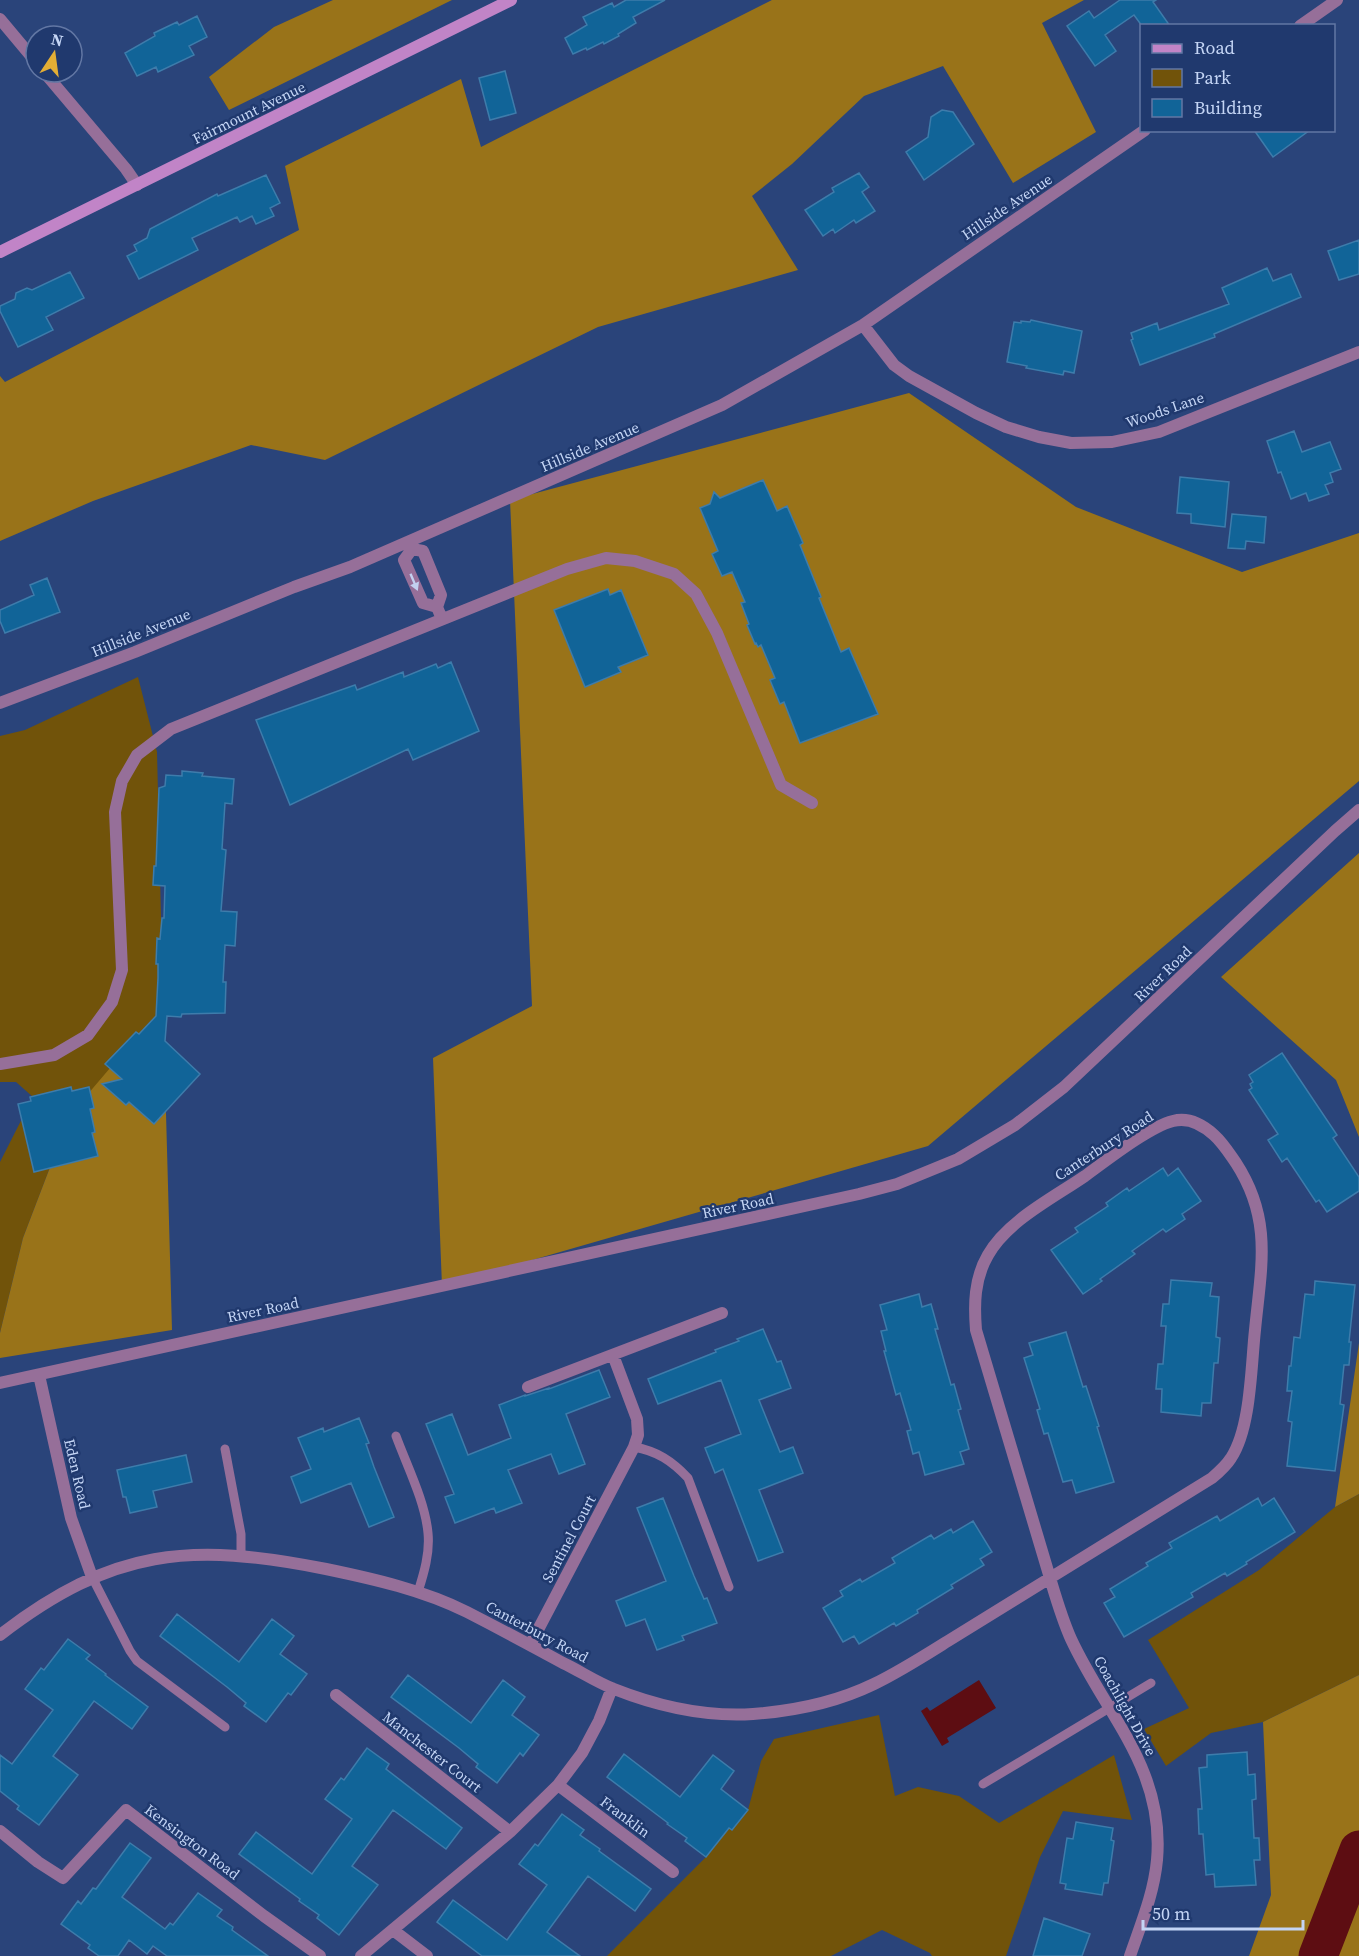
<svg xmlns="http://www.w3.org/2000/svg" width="1359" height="1956" font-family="'Source Serif 4',serif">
<rect width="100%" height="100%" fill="#2a447a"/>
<path fill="#71530a" d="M138 677 157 752 164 1041 70 1115 23 1238 0 1333V1162L33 1097 16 1082H0V736L25 730Z
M1359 1494V1675L1263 1722 1211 1733 1166 1766 1144 1729 1189 1708 1148 1640 1259 1570 1335 1507Z
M879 1715 895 1796 918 1787 959 1796 999 1823 1114 1755 1132 1820 1063 1811 1040 1857 1006 1956H932L930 1953 882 1930 831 1956H607L706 1857 729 1828 732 1830 748 1810 761 1761 774 1739Z"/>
<path fill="#997319" d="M333 0H452L229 110 209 77 274 27Z
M772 0H1084L1042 23 1096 132 1013 183 943 66 864 96 792 164 752 196 798 270 598 327 325 460 251 445 93 501 0 541V376L5 382 299 230 285 166 461 79 481 147Z
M909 393 1076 507 1242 572 1359 533V781L928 1146 442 1286 433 1058 532 1006 510 500Z
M1359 853V1137L1336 1080 1221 977Z
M164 1041 172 1330 0 1358V1333L23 1238 70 1115 116 1061Z
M1359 1343V1494L1335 1507Z
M1359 1675V1956H1249L1271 1895 1263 1722Z"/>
<path fill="#5d0d12" d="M979 1680 996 1708 947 1738 949 1742 942 1746 921 1711 927 1707 930 1711Z"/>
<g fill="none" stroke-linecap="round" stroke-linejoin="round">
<path stroke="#5d0d12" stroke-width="39" d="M1318 1956 1359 1850"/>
</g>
<path fill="#116498" stroke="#3e7cab" stroke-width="1.5" d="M626 0H665L633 17 636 23 618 34 619 36 604 44 603 42 587 50 586 48 573 54 565 38 587 25 583 17 612 3 614 7Z
M1120 0H1156L1153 2 1170 26H1142L1134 15 1105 35 1116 51 1095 66 1067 26 1089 11 1094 18Z
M197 16 207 37 189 46 194 55 158 72 156 67 137 76 125 53 155 36 154 33 177 22 179 25Z
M505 71 516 113 490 120 479 78Z
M942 110 953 112 974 144 924 180 906 152 928 137 931 117Z
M1254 130H1310L1273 157Z
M859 173 869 187 862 192 875 211 856 223 854 220 835 233 833 229 823 236 805 210 834 192 832 188Z
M266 175 280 203 270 208 274 216 256 224 252 216 240 222 237 217 192 238 198 250 139 279 127 256 137 251 134 245 147 238 150 229 217 194 218 196Z
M1359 240V274L1339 280 1328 251Z
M1267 268 1273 281 1291 274 1301 297 1214 334 1215 337 1140 365 1131 340 1133 339 1131 333 1157 323 1159 330 1229 304 1222 288Z
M70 272 84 298 46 317 53 330 18 347 0 311V306L15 299 16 293 27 288 32 290Z
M1031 320 1082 331 1074 373 1064 371 1063 375 1026 368 1027 366 1007 362 1014 322 1021 323V321L1030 322Z
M1294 431 1302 452 1330 442 1341 469 1330 473 1333 482 1325 485 1329 494 1309 501 1306 493 1291 499 1281 472 1278 473 1267 441Z
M1180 477 1229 482 1225 527 1191 523V514L1177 513Z
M763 480 777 511 787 506 803 543 800 545 821 597 819 598 841 652 849 648 878 714 800 743 784 702 780 704 770 680 775 678 761 645 758 647 756 643 755 644 747 625 749 624 741 603 745 602 732 572 722 576 712 554 718 551 700 508 710 504 714 492 720 498Z
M1232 514 1266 517 1264 543 1246 541 1245 549 1228 548Z
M47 578 60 612 5 633 0 621V610L34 595 30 585Z
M608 589 610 595 621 590 648 655 618 667 621 672 585 687 554 610Z
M451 662 479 731 413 760 408 749 290 805 256 720 355 685 357 690 403 672 404 677 436 664 438 668Z
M182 771 203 773 202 776 234 779 232 804 225 803 222 849 226 850 221 911 237 912 235 946 225 945 223 982H226L225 1013 182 1014 181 1017 167 1016 165 1041 200 1074 154 1124 129 1102 126 1105 102 1084 122 1079 105 1064 136 1032 139 1034 156 1016 158 978V964H156L157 938 160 939 162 918H164L165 886 153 885 154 866H156L159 788 165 786 166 775 182 776Z
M1282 1053 1337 1135 1333 1138 1359 1177V1191L1327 1212 1319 1200 1316 1202 1287 1158 1282 1162 1268 1140 1278 1134 1249 1090 1252 1088 1250 1084 1253 1082 1249 1075Z
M71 1087 72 1091 89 1087 94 1108 90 1109 95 1132 92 1133 98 1156 34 1172 18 1104 31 1101 30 1097Z
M1163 1168 1168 1176 1178 1168 1201 1201 1182 1214 1185 1219 1166 1232 1163 1229 1132 1251 1135 1254 1100 1279 1102 1281 1083 1294 1051 1250 1078 1232 1075 1228 1108 1206 1106 1203 1127 1188 1129 1191Z
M1171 1280 1212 1283 1210 1296 1219 1297 1216 1337 1220 1338 1218 1363H1214L1211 1403H1202L1201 1416 1161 1412 1162 1389H1156L1158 1364H1163L1166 1326H1161L1163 1304H1169Z
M1315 1281 1355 1285 1349 1342H1351L1349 1365H1344L1340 1404 1344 1405 1335 1471 1287 1466 1292 1422 1288 1421 1292 1391H1287L1289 1366H1291L1294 1337 1300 1338 1305 1294 1314 1295Z
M919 1294 922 1307 931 1304 938 1329H935L951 1385 954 1384 961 1409 958 1410 969 1449 960 1452 964 1464 925 1475 919 1452 913 1454 907 1431 911 1430 900 1393 896 1395 884 1351H886L881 1331 887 1330 880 1305Z
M763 1329 777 1362 781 1361 791 1388 759 1400 780 1452 793 1447 803 1473 759 1490 783 1552 758 1561 723 1469 715 1473 705 1448 741 1434 721 1380 658 1404 648 1379 716 1352 715 1350 739 1341 737 1339Z
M1066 1332 1083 1387 1086 1386 1099 1426 1097 1427 1114 1482 1076 1493 1072 1480 1063 1482 1048 1433 1044 1434 1037 1410 1040 1409 1024 1358 1033 1355 1029 1343Z
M599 1370 610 1397 566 1414 585 1464 559 1474 551 1454 508 1470 522 1503 496 1513 494 1508 455 1523 445 1497 454 1494 426 1424 452 1414 468 1455 511 1438 499 1405 525 1395V1396L549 1388V1389Z
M359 1418 369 1443 366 1444 374 1467 394 1517 369 1527 351 1483 301 1503 291 1477 311 1469 298 1438 323 1428 324 1432Z
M186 1455 192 1482 153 1491 157 1507 130 1513 126 1497H123L117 1470Z
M663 1498 694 1576 704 1599 707 1598 717 1623 682 1636 684 1640 657 1650 645 1619 626 1626 616 1601 666 1581 637 1508Z
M1258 1498 1262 1506 1274 1498 1295 1532 1246 1562 1247 1564 1227 1576 1225 1573 1191 1593 1193 1597 1124 1637 1104 1603 1115 1597 1110 1589 1148 1566 1146 1563 1172 1548 1169 1543 1217 1516 1220 1521Z
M973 1521 992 1552 980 1559 984 1565 951 1585 953 1588 917 1610 918 1613 896 1626 894 1623 859 1644 854 1636 843 1642 823 1608 843 1596 840 1591 860 1579 862 1582 895 1563 892 1558 931 1535 934 1539 951 1529 953 1533Z
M177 1614 239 1662 272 1619 294 1636 280 1654 307 1674 291 1695 288 1693 266 1722 244 1706 246 1703 227 1687 160 1636Z
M68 1639 90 1655 86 1659 106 1674 105 1675 148 1707 132 1729 94 1701 53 1756 78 1775 39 1825 17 1809 19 1806 0 1791V1755L12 1764 53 1710 25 1689 41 1668 44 1670Z
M408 1675 471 1723 503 1680 525 1697 512 1715 539 1735 523 1756 520 1753 497 1783 476 1767 478 1764 459 1748 391 1697Z
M367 1748 389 1764 386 1769 462 1828 446 1849 393 1810 352 1866 378 1885 339 1935 317 1918 319 1915 299 1901 300 1899 239 1854 256 1832 312 1874 352 1819 325 1799 341 1778 344 1780Z
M1247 1752 1248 1775 1255 1774 1256 1799 1252 1800 1254 1838H1259L1260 1860H1254L1256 1885 1215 1887 1214 1874 1206 1875 1203 1834H1199L1198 1809H1202L1199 1768 1207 1767V1755Z
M624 1754 680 1797 713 1755 734 1771 721 1789 748 1810 732 1830 729 1828 706 1857 685 1841 687 1838 667 1824 668 1823 607 1777Z
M562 1814 584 1830 580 1835 600 1849 599 1851 651 1889 635 1911 588 1876 547 1932 580 1956H482L437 1922 453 1900 507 1940 547 1885 519 1864 535 1844 538 1846Z
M1076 1822 1113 1828 1111 1840 1114 1841 1108 1883H1104L1102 1895 1065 1889 1066 1884 1060 1883 1067 1838 1073 1839Z
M130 1843 151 1858 122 1897 165 1929 170 1923 173 1925 198 1893 222 1910 217 1916 233 1927 232 1930 268 1956H167L153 1946 147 1954 129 1940 118 1956H99L88 1948 90 1945 61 1924 78 1901 81 1904 93 1888 96 1889Z
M1044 1918 1090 1934 1082 1956H1033Z"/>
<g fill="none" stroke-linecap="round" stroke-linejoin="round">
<path stroke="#966f99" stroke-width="9" d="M396 1436C407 1466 425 1501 428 1533 430 1553 424 1573 418 1592
M634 1447C657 1451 672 1461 688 1478L729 1587
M225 1449 241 1534V1556
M92 1577 130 1651 137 1661 225 1727
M983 1784 1151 1683"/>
<path stroke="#966f99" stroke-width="12" d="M0 19 36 62
M1300 26 1337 0
M44 72 126 169 137 185
M863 325 894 365 909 376 976 413 1006 427 1039 437 1071 443 1112 442 1159 432 1359 352
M412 549 423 551 441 595 437 607 442 619
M412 549 404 560 423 603 437 607
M0 703 135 652 294 587 350 567 722 405 863 325 1145 130
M0 1064 54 1055 88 1035 112 1002 122 970 115 812 122 781 137 755 171 729 567 569 606 558 635 561 674 574 696 594 717 633 781 785 812 803
M39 1375 71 1518 92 1577
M0 1383 859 1194 897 1184 958 1159 1015 1125 1064 1087 1335 831 1359 810
M528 1387 722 1313
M0 1635C113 1548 190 1542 326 1569 374 1579 423 1590 467 1612 500 1629 532 1646 563 1663 580 1671 596 1682 614 1689 657 1706 706 1717 753 1714 794 1711 837 1702 874 1684 899 1672 924 1656 948 1641 982 1620 1016 1599 1050 1578L1212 1478C1219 1472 1226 1466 1231 1458 1251 1428 1251 1366 1255 1330 1261 1267 1273 1220 1236 1163 1229 1153 1223 1143 1214 1135 1203 1125 1188 1117 1173 1121 1149 1127 1107 1160 1085 1176 1053 1198 1007 1221 988 1255 974 1279 974 1305 976 1330L1050 1578C1056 1598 1062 1619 1071 1639 1106 1715 1165 1768 1157 1860 1154 1893 1141 1924 1130 1956
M530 1645 634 1447 638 1435 637 1419 613 1355
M336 1695 510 1832
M558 1785 673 1872
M0 1831 38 1862 63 1878 126 1810 264 1916 320 1956
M393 1930 427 1956
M361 1956 510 1832 558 1785 582 1753 599 1721 612 1688"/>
<path stroke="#c184c7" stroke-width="12" d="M0 252 511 0"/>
</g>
<defs><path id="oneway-solid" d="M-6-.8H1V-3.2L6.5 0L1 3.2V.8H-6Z" transform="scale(1.5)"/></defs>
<use fill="#c2d0f0" href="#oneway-solid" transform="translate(414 582) rotate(67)"/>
<g text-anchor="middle" stroke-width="5" stroke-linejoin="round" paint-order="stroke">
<g font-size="15" fill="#c4d5f5" stroke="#20396e">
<text transform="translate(249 113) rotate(-26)" y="5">Fairmount Avenue</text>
<text transform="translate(1007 207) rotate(-34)" y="5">Hillside Avenue</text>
<text transform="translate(1165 410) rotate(-19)" y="5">Woods Lane</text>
<text transform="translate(590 447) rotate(-23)" y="5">Hillside Avenue</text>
<text transform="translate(141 633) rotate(-22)" y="5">Hillside Avenue</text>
<text transform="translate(1163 974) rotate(-44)" y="5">River Road</text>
<text transform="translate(1104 1146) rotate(-33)" y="5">Canterbury Road</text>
<text transform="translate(738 1206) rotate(-12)" y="5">River Road</text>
<text transform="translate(263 1310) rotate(-12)" y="5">River Road</text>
<text transform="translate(77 1474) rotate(77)" y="5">Eden Road</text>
<text transform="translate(569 1539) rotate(-62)" y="5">Sentinel Court</text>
<text transform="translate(537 1632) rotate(28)" y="5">Canterbury Road</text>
<text transform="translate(1125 1706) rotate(61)" y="5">Coachlight Drive</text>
<text transform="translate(432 1752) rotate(38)" y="5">Manchester Court</text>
<text transform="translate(625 1817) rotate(37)" y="5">Franklin</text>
<text transform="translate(192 1842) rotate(37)" y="5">Kensington Road</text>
</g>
</g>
<rect x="1140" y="24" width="195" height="108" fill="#20396e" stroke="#6277a4" stroke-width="1.5"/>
<rect x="1152" y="44" width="30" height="9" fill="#c184c7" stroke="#6277a4" stroke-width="1.5"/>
<text x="1194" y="54" font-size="18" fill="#c4d5f5">Road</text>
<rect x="1152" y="69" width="30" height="18" fill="#71530a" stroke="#6277a4" stroke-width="1.5"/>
<text x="1194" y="84" font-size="18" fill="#c4d5f5">Park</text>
<rect x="1152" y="99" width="30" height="18" fill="#116498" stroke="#6277a4" stroke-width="1.5"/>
<text x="1194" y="114" font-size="18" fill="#c4d5f5">Building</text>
<g transform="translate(54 54) rotate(13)"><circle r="28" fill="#20396e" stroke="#6277a4" stroke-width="1.5"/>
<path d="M0-4.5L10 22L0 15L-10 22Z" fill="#e3ae35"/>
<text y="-9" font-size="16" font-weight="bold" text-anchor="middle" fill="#c4d5f5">N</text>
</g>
<path d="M1143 1920v9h160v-9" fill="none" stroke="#c4d5f5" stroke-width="3"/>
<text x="1152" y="1920" font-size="18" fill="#c4d5f5" stroke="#20396e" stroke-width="4.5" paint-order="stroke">50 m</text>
</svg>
